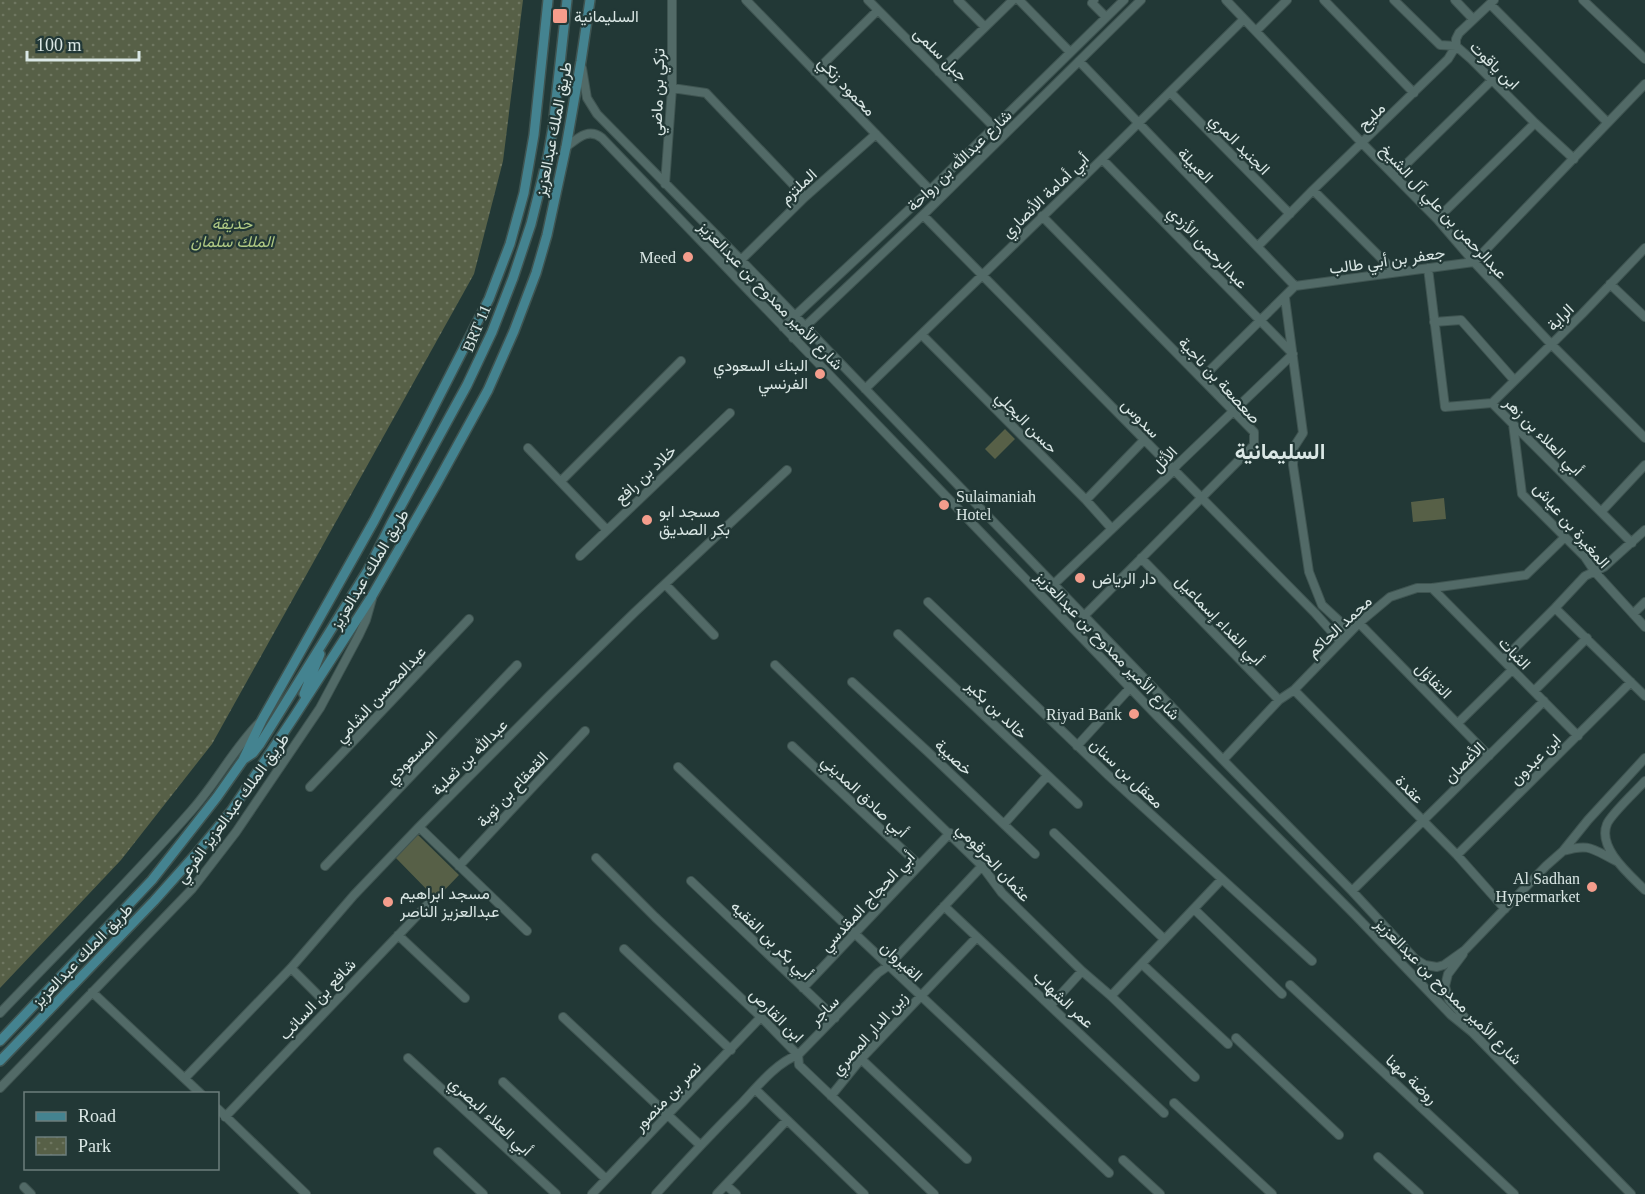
<svg xmlns="http://www.w3.org/2000/svg" width="1645" height="1194" font-family="'Times New Roman',Vazirmatn,serif">
<defs>
<pattern id="park-dots" width="8" height="8" patternUnits="userSpaceOnUse" patternTransform="scale(1.5)"><rect width="8" height="8" fill="#576047"/><path d="M2 2h.1M6 6h.1" fill="none" stroke="#6f7761" stroke-width="1.8" stroke-linecap="round"/></pattern>
</defs>
<rect width="100%" height="100%" fill="#223836"/>
<path fill="url(#park-dots)" d="M0 0H523L503 161 474 274 212 744 121 860 0 988Z"/>
<path fill="#576047" d="M1005 429 1015 439 995 459 985 449Z
M1444 498 1446 519 1413 522 1411 502Z
M416 833 459 875 436 899 394 856Z"/>
<g fill="none" stroke-linecap="round" stroke-linejoin="round">
<g stroke="#3f5451" stroke-width="10">
<path id="minor" d="M746 0 930 190
M868 0 994 127
M958 0 985 27
M1019 0 1070 52
M1094 0 1092 3 1106 17
M1226 0 1362 143 1437 219 1474 262 1551 344 1645 438
M1324 0 1414 93
M1394 0 1440 45 1456 46 1471 59 1535 123 1574 159
M1455 0 1473 19
M1583 0 1645 59
M1490 4 1607 122
M1256 31 1287 0
M1079 61 1295 286
M582 68 587 98 597 114 741 260 1223 760 1352 891 1415 959 1425 965 1437 967 1444 965 1465 950 1546 866 1563 851 1588 820 1645 758
M815 72 878 10
M939 72 1013 0
M672 88 706 93 805 197
M1170 92 1290 214
M566 147C577 139 588 127 602 138L1159 718 1355 915 1451 1015 1472 1032 1631 1194
M1102 159 1293 354
M1395 175 1492 80
M665 184 672 88V0
M1313 190 1395 272
M923 215 1315 613 1340 641
M1042 216 1254 432V445L1084 616
M1437 219 1535 123
M1258 246 1313 190 1448 59 1456 46V39L1459 33 1494 0
M741 260 805 197 876 134
M1428 268 1445 407 1492 403 1632 543
M1610 284 1645 317
M1285 298 1303 433 1294 447 1293 465 1309 572 1322 605 1350 631
M1434 322 1461 320 1514 380
M783 327 930 190 1124 0
M922 335 1086 500 1112 529
M793 338 923 215 1141 0
M1202 378 1295 286 1474 262 1645 84
M865 389 1102 159 1244 19
M1492 403 1582 314 1645 248
M1513 424 1522 494 1585 557 1595 572 1645 627
M528 448 607 530
M561 481 681 361
M1086 500 1144 440
M1601 512 1645 465
M580 556 730 413
M1141 558 1279 700
M665 584 714 635
M1054 584 1173 471 1177 465 1293 354
M1432 588 1578 736
M928 602 1108 775 1312 961
M1555 608 1645 696
M1633 614 1645 602
M1359 623 1489 756
M898 634 1078 804
M1503 660 1555 608 1585 576 1604 567 1645 530
M775 665 982 866 1002 893 1082 971 1111 996 1195 1077
M852 682 927 751 1035 854
M1294 690 1457 855 1505 909
M1534 691 1587 638
M1458 723 1512 670
M792 746 919 865
M1077 746 1130 688
M1223 760 1279 700 1294 690 1359 623 1390 597 1417 588H1432L1526 575 1565 537
M678 767 1109 1173
M1645 781C1637 790 1611 814 1607 824 1597 848 1630 875 1645 890
M310 787 469 619
M1004 824 1047 776
M419 827 527 931
M1054 833 1164 939
M1563 851C1590 843 1592 849 1616 861
M1457 855 1631 682
M596 858 655 917 761 1017 798 1055 799 1065 934 1194
M325 866 517 665
M459 866 585 731
M691 881 835 1018
M1352 891 1544 701
M944 906 1164 1113
M1194 909 1282 994
M398 935 465 998
M624 949 731 1050
M1463 954 1448 974 1445 986 1449 1000 1467 1020 1471 1031
M1142 964 1228 1044
M291 968 329 1006
M1290 985 1514 1194
M803 988 950 833
M92 992 201 1094
M1111 996 1222 879
M1051 1005 1082 971
M0 1013C64 946 131 880 192 810 216 783 233 750 259 723
M563 1017 700 1145
M1236 1038 1339 1135
M408 1058 556 1194
M861 1059 967 1159
M185 1078 291 968 354 895 419 827 550 695 635 612 787 470
M503 1082 606 1179
M0 1088 192 889 236 832 320 708 359 635 366 620 372 599
M755 1089 864 1194
M831 1096 861 1059 977 937
M1174 1103 1272 1194
M218 1109 306 1194
M225 1117 430 902
M438 1152 483 1194
M1378 1157 1419 1194
M1123 1160 1160 1194
M726 1185 736 1194
M24 1187 31 1194
M592 1194 761 1017
M656 1194C684 1163 712 1133 742 1103 757 1087 777 1062 798 1055L878 973 888 966 982 866
M717 1194 787 1120"/>
</g>
<g stroke="#3f5451" stroke-width="12">
<path id="major" d="M304 694 320 654
M244 759 253 753 260 744 368 570 391 524 467 385 492 332 513 278 531 224 548 156 553 127 567 0
M0 1041 152 880 217 797 243 760 262 720 374 521 423 428 489 299 510 244 524 193 534 135 548 0
M0 1061 154 901 196 854 232 810 294 717 372 596 437 483 488 390 514 331 536 273 547 235 566 147 581 61 590 0"/>
</g>
<use href="#minor" stroke="#526a67" stroke-width="8"/>
<use href="#major" stroke="#448390" stroke-width="9"/>
</g>
<g fill="#f49d8c" stroke="#223836" stroke-width="2">
<rect x="552" y="8" width="16" height="16" rx="3"/>
<circle cx="688" cy="257" r="6"/>
<circle cx="820" cy="374" r="6"/>
<circle cx="944" cy="505" r="6"/>
<circle cx="647" cy="520" r="6"/>
<circle cx="1080" cy="578" r="6"/>
<circle cx="1134" cy="714" r="6"/>
<circle cx="1592" cy="887" r="6"/>
<circle cx="388" cy="902" r="6"/>
</g>
<g text-anchor="middle" stroke-width="4.5" stroke-linejoin="round" paint-order="stroke">
<g font-size="16" fill="#dae7e5" stroke="#223836" text-anchor="start">
<text x="574" y="22">السليمانية</text>
<text x="676" y="263" text-anchor="end">Meed</text>
<text x="808" y="371" text-anchor="end">البنك السعودي<tspan x="808" dy="18">الفرنسي</tspan></text>
<text x="956" y="502">Sulaimaniah<tspan x="956" dy="18">Hotel</tspan></text>
<text x="659" y="517">مسجد ابو<tspan x="659" dy="18">بكر الصديق</tspan></text>
<text x="1092" y="584">دار الرياض</text>
<text x="1122" y="720" text-anchor="end">Riyad Bank</text>
<text x="1580" y="884" text-anchor="end">Al Sadhan<tspan x="1580" dy="18">Hypermarket</tspan></text>
<text x="400" y="899">مسجد ابراهيم<tspan x="400" dy="18">عبدالعزيز الناصر</tspan></text>
</g>
<g font-size="16" fill="#dae7e5" stroke="#223836">
<text transform="translate(941 54) rotate(45)" y="6">جبل سلمى</text>
<text transform="translate(1495 65) rotate(44)" y="6">ابن ياقوت</text>
<text transform="translate(847 86) rotate(46)" y="6">محمود زنكي</text>
<text transform="translate(657 92) rotate(-88)" y="6">تركي بن ماضي</text>
<text transform="translate(1371 116) rotate(-44)" y="6">مليح</text>
<text transform="translate(553 129) rotate(-79)" y="6">طريق الملك عبدالعزيز</text>
<text transform="translate(1240 144) rotate(45)" y="6">الجنيد المري</text>
<text transform="translate(959 160) rotate(-44)" y="6">شارع عبدالله بن رواحة</text>
<text transform="translate(1196 165) rotate(45)" y="6">العبيلة</text>
<text transform="translate(798 186) rotate(-43)" y="6">الملتزم</text>
<text transform="translate(1045 195) rotate(-44)" y="6">أبي أمامة الأنصاري</text>
<text transform="translate(1444 211) rotate(47)" y="6">عبدالرحمن بن علي آل الشيخ</text>
<text transform="translate(1208 247) rotate(46)" y="6">عبدالرحمن الأزدي</text>
<text transform="translate(1387 260) rotate(-8)" y="6">جعفر بن أبي طالب</text>
<text transform="translate(771 295) rotate(46)" y="6">شارع الأمير ممدوح بن عبدالعزيز</text>
<text transform="translate(1560 317) rotate(-45)" y="6">الراية</text>
<text transform="translate(476 328) rotate(-67)" y="6">BRT 11</text>
<text transform="translate(1220 380) rotate(47)" y="6">صعصعة بن ناجية</text>
<text transform="translate(1141 418) rotate(46)" y="6">سدوس</text>
<text transform="translate(1027 422) rotate(45)" y="6">حسن البجلي</text>
<text transform="translate(1544 436) rotate(45)" y="6">أبي العلاء بن زهر</text>
<text transform="translate(1164 459) rotate(-46)" y="6">الأثل</text>
<text transform="translate(645 474) rotate(-43)" y="6">خلاد بن رافع</text>
<text transform="translate(1572 525) rotate(49)" y="6">المغيرة بن عياش</text>
<text transform="translate(369 569) rotate(-59)" y="6">طريق الملك عبدالعزيز</text>
<text transform="translate(1220 620) rotate(46)" y="6">أبي الفداء إسماعيل</text>
<text transform="translate(1339 626) rotate(-43)" y="6">محمد الحاكم</text>
<text transform="translate(1108 645) rotate(46)" y="6">شارع الأمير ممدوح بن عبدالعزيز</text>
<text transform="translate(1515 653) rotate(46)" y="6">الثبات</text>
<text transform="translate(1434 680) rotate(45)" y="6">التفاؤل</text>
<text transform="translate(380 694) rotate(-47)" y="6">عبدالمحسن الشامي</text>
<text transform="translate(997 709) rotate(44)" y="6">خالد بن بكير</text>
<text transform="translate(411 757) rotate(-46)" y="6">المسعودي</text>
<text transform="translate(469 757) rotate(-45)" y="6">عبدالله بن ثعلبة</text>
<text transform="translate(954 757) rotate(43)" y="6">خصيبة</text>
<text transform="translate(1535 759) rotate(-45)" y="6">ابن عبدون</text>
<text transform="translate(1464 762) rotate(-45)" y="6">الأغصان</text>
<text transform="translate(1127 773) rotate(43)" y="6">معقل بن سنان</text>
<text transform="translate(512 789) rotate(-47)" y="6">القعقاع بن توبة</text>
<text transform="translate(1410 789) rotate(45)" y="6">عقدة</text>
<text transform="translate(865 796) rotate(43)" y="6">أبي صادق المديني</text>
<text transform="translate(232 808) rotate(-54)" y="6">طريق الملك عبدالعزيز الفرعي</text>
<text transform="translate(994 862) rotate(47)" y="6">عثمان الحرقومي</text>
<text transform="translate(867 901) rotate(-47)" y="6">أبي الحجاج المقدسي</text>
<text transform="translate(772 940) rotate(44)" y="6">أبي بكر بن الفقيه</text>
<text transform="translate(82 955) rotate(-46)" y="6">طريق الملك عبدالعزيز</text>
<text transform="translate(902 961) rotate(43)" y="6">القيروان</text>
<text transform="translate(1449 991) rotate(45)" y="6">شارع الأمير ممدوح بن عبدالعزيز</text>
<text transform="translate(317 999) rotate(-47)" y="6">شافع بن السائب</text>
<text transform="translate(1064 999) rotate(43)" y="6">عمر الشهاب</text>
<text transform="translate(824 1010) rotate(-45)" y="6">ساجر</text>
<text transform="translate(777 1015) rotate(45)" y="6">ابن القارص</text>
<text transform="translate(869 1033) rotate(-48)" y="6">زين الدار المصري</text>
<text transform="translate(1412 1079) rotate(43)" y="6">روضة مهنا</text>
<text transform="translate(667 1096) rotate(-46)" y="6">نصر بن منصور</text>
<text transform="translate(491 1116) rotate(43)" y="6">أبي العلاء البصري</text>
</g>
<g font-size="16" font-style="italic" fill="#b0ca84" stroke="#223836">
<text x="232" y="229">حديقة<tspan x="232" dy="18">الملك سلمان</tspan></text>
</g>
<g font-size="22" font-weight="bold" fill="#dae7e5" stroke="#223836">
<text x="1280" y="459">السليمانية</text>
</g>
</g>
<rect x="24" y="1092" width="195" height="78" fill="#223836" stroke="#6c7e7c" stroke-width="1.5"/>
<rect x="36" y="1112" width="30" height="9" fill="#448390" stroke="#6c7e7c" stroke-width="1.5"/>
<text x="78" y="1122" font-size="18" fill="#dae7e5">Road</text>
<rect x="36" y="1137" width="30" height="18" fill="url(#park-dots)" stroke="#6c7e7c" stroke-width="1.5"/>
<text x="78" y="1152" font-size="18" fill="#dae7e5">Park</text>
<path d="M27 51v9h112v-9" fill="none" stroke="#dae7e5" stroke-width="3"/>
<text x="36" y="51" font-size="18" fill="#dae7e5" stroke="#223836" stroke-width="4.5" paint-order="stroke">100 m</text>
</svg>
